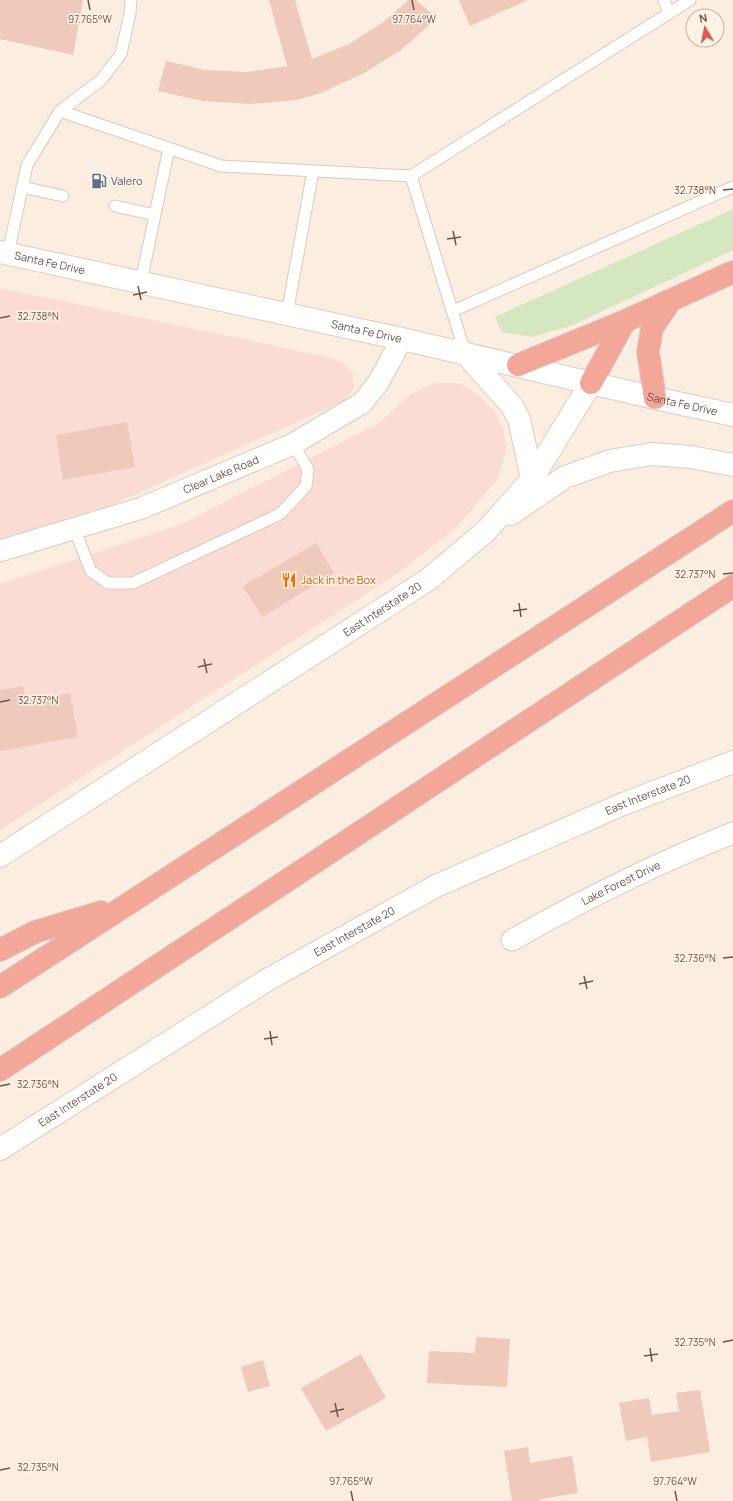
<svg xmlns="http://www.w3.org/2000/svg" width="733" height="1501" font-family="Manrope,sans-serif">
<rect width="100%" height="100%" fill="#fbeee0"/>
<path fill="#fbdcd4" d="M0 288 328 357 344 363 353 374 354 389 342 402 64 526 0 544Z
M435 383H459L476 393 493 409 504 429 506 452 497 480 456 528 400 572 0 830V584L182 524 381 422 410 394Z"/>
<path fill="#d4e7c0" d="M733 209V250L573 325 533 337 502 332 495 317Z"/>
<path fill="#efc9b9" d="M0 0H83L73 55 0 39Z
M269 0H295L312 59 349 44 382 23 409 0H416L437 18 401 50 364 73 321 93 297 100 250 104 203 101 158 91 166 61 205 70 247 72 287 66Z
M459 0H528L470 26Z
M127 422 135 467 63 480 56 435Z
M316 543 334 573 262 617 243 586Z
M23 686 26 700 70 693 78 737 0 751V690Z
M476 1337 510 1339 507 1387 427 1383 429 1351 475 1353Z
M361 1354 386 1398 326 1431 301 1388Z
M263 1360 270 1386 248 1392 241 1367Z
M700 1390 710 1452 651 1462 647 1437 626 1441 619 1403 649 1398 652 1415 679 1411 676 1393Z
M528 1447 530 1463 572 1456 578 1493 540 1499 541 1501H512L504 1451Z"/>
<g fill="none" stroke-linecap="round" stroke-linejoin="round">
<g stroke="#dec9bd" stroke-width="13">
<path id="service" d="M664 0 669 13
M60 111 221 166 411 176
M22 187 63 196
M115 206 155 215
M8 254 27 165 60 111 101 80 121 54 130 13 131 0
M141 282 169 148
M453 311 733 187
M287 314 313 171
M465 353 411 176 690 0
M74 528 91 571 108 583H133L280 514 306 486 308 469 293 444"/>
</g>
<g stroke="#dec9bd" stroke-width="23">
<g id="minor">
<path id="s1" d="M0 551 142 508 293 444 362 403 378 383 402 339"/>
<path id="s2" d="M512 940C583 900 657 863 733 833"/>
</g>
</g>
<g stroke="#e5cbbd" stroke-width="24">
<g id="secondary">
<path id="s3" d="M0 252 402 339 655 398 733 415"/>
<path d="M465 353 512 406 519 419 532 479"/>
<path d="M511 514 565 477 610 461 652 454 691 457 733 465"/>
<path id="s4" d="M0 856 429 579 486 531 532 479 591 383"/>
<path id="s5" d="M0 1149 267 980 436 886 623 804 733 762"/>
</g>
</g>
<g stroke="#d7cfcc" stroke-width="24">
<path id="motorway" d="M518 365 625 321 733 272
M591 383 625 321
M655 398 648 352 652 328 671 300
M0 950 35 932 101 912
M0 987 733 511
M0 1070 733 586"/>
</g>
<use href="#service" stroke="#fff" stroke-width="11"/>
<use href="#minor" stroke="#fff" stroke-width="21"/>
<use href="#secondary" stroke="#fff" stroke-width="22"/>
<use href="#motorway" stroke="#f3a799" stroke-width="22"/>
</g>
<path fill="none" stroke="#705349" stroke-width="1.5" d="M88 0 90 10M412 0 414 10M723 190 733 189M453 231 456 245M447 239 461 237M138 286 141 300M133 295 147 292M0 318 10 316M723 574 733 573M519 603 521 617M513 611 527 609M204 659 207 673M198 667 212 664M0 702 10 700M723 958 733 957M584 976 587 989M579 984 593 981M270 1031 272 1045M264 1039 278 1037M0 1086 10 1084M723 1342 733 1340M650 1348 652 1362M644 1356 658 1354M335 1403 338 1417M330 1412 344 1409M0 1470 10 1468M351 1491 353 1501M675 1491 677 1501"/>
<defs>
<g id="fuel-bare" transform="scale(1.2)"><path d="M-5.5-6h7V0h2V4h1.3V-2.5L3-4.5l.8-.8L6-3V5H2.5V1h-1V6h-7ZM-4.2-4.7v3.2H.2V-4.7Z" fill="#5c6f8a" stroke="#fef2e6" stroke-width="2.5" paint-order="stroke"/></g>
<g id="restaurant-bare" transform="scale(1.2)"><path d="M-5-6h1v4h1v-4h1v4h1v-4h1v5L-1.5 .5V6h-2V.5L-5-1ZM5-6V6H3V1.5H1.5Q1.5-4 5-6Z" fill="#e8710a" stroke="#fef2e6" stroke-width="2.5" paint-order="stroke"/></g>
</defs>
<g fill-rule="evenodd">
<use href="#fuel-bare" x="99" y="181"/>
<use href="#restaurant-bare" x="289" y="580"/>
</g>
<g text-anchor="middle" stroke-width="3" stroke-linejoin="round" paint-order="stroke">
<g font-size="11" fill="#4e5e75" stroke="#fef2e6" text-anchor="start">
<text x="111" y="185">Valero</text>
</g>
<g font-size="11" fill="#705349" stroke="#fef2e6">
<text dy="4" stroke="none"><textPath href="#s3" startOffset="51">Santa Fe Drive</textPath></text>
<text dy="4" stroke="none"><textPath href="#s3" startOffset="375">Santa Fe Drive</textPath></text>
<text dy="4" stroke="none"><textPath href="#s3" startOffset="699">Santa Fe Drive</textPath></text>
<text dy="4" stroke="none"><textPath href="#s1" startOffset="234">Clear Lake Road</textPath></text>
<text dy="4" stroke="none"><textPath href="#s4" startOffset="455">East Interstate 20</textPath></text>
<text dy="4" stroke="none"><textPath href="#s5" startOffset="740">East Interstate 20</textPath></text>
<text dy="4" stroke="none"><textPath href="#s2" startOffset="123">Lake Forest Drive</textPath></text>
<text dy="4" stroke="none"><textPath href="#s5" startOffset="416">East Interstate 20</textPath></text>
<text dy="4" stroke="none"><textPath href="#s5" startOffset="92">East Interstate 20</textPath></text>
</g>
<g font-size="11" fill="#c56008" stroke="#fef2e6" text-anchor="start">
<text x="301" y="584">Jack in the Box</text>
</g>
</g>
<g font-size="10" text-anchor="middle" fill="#705349" stroke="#fef2e6" stroke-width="3" stroke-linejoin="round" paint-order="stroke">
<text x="90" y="23">97.765°W</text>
<text x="414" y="23">97.764°W</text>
<text x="695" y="194">32.738°N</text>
<text x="38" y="320">32.738°N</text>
<text x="695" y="578">32.737°N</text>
<text x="38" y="704">32.737°N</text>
<text x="695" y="962">32.736°N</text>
<text x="38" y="1088">32.736°N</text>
<text x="695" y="1346">32.735°N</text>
<text x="38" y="1471">32.735°N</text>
<text x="351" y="1485">97.765°W</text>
<text x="675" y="1485">97.764°W</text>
</g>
<g transform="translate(705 28) rotate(350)"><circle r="19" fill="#fef2e6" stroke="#c5b2a7"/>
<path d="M0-3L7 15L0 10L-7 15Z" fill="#e05b4a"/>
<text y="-6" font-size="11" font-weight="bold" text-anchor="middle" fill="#705349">N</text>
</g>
</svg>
